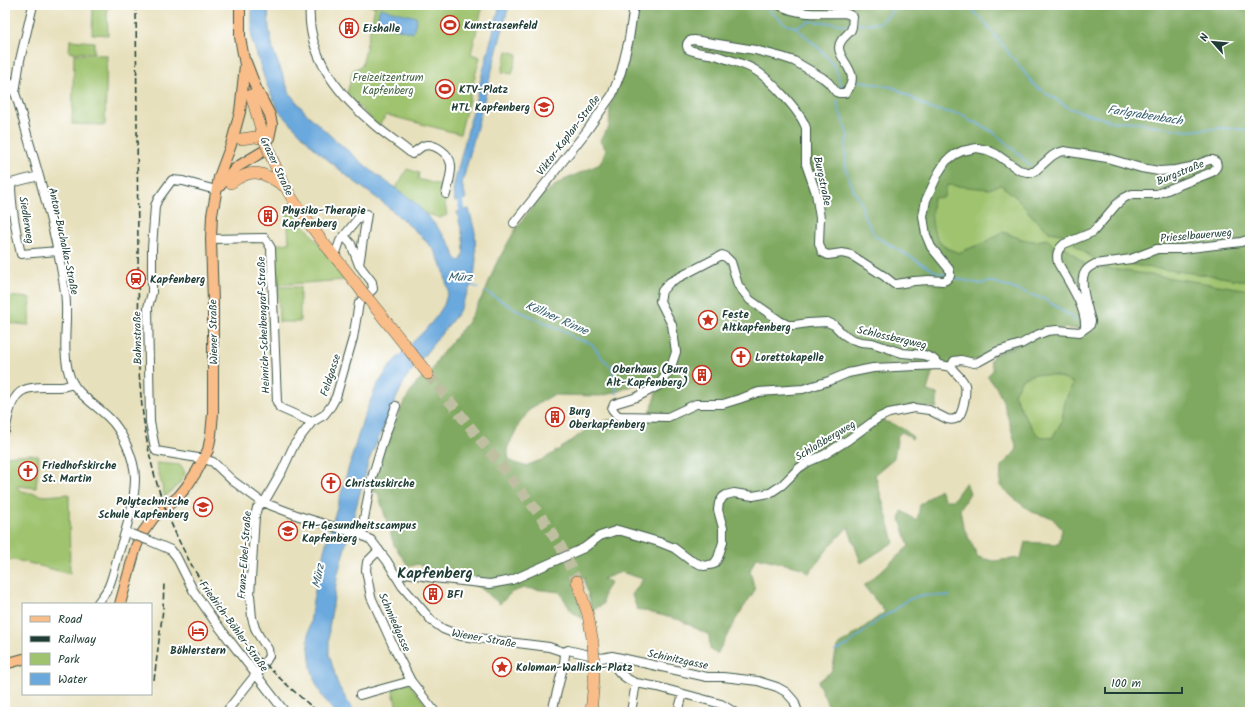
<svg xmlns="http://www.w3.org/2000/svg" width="1255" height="717" font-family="Kalam,sans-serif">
<rect width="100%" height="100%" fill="#fff"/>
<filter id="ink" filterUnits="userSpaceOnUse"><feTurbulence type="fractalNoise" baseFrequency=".025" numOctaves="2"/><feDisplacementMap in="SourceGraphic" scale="8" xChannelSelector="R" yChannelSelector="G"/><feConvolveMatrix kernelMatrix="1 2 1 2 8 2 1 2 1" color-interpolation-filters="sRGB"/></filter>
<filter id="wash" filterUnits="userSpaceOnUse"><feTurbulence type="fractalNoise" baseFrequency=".012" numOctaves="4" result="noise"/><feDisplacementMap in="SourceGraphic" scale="16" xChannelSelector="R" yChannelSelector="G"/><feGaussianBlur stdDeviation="0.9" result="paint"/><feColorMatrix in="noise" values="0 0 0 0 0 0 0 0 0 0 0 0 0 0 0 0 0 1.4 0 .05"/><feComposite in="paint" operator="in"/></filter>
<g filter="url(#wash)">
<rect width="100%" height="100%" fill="#e7e0bc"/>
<path fill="#9fc36e" stroke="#5f8051" d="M93 5H107L108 35 92 34Z
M369 5H483L471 54 480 57 460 134 387 115 378 126 347 94 353 70 362 66 375 7Z
M70 40 94 42V53L69 52Z
M507 51 518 54 512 74 502 72Z
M74 54 107 55 105 125 72 124Z
M407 169 419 173 418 179 443 186 445 189V203L447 215 440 218 428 214 427 215 413 201 396 188Z
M947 185 989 188 1001 185 1017 198 1031 215 1049 232 1079 237 1074 244 1091 257 1145 267 1215 276 1250 282V290L1091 267 1087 266 1065 247 1054 254 1047 239C1028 244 1020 238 1003 232L986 242 958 253 942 245 932 228 931 213 933 198Z
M292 209 347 280 276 285 273 245 289 243 287 212Z
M278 287H300V322H279Z
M5 296 31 298 29 325 5 323Z
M1034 374 1056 376 1074 383 1065 401 1062 421 1052 438 1038 436 1025 417 1014 394 1021 380Z
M31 454 39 456 36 488 18 486 17 488 22 491 45 496 69 494 70 574 25 562 5 559V456Z
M156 463 181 465 185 473 179 484 165 497Z
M408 682 432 712H424L420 707 414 712H398L392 687Z"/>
<path fill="#7fa961" stroke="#4f734a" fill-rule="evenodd" d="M637 5H1250V282L1215 276 1145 267 1118 262 1098 260 1091 257 1074 244 1079 237 1049 232 1031 215 1017 198 1001 185 989 189 947 185 944 197 933 198C931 214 930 230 941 244 944 248 953 250 958 253L986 242 1002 232C1020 238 1028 244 1047 239 1052 243 1055 246 1054 253L1065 247 1087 266 1081 329 1065 328 980 359 948 365 940 364 932 373 927 391 937 394V408L915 406 884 413 883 421C895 424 905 429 913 437L912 439 902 432 898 435 894 458 875 474 894 542 861 563 848 527 830 546 808 574 802 568 756 557 750 571 755 590 736 619 717 654 710 650 709 635 680 620 637 609 632 595 643 579 621 572 603 579 611 582 604 593 603 604 592 611 584 577 582 576V579L573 583 579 601 583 619 571 611 560 592 524 588 512 592 500 604 479 587 417 564 409 567 394 545 378 493 372 491 381 457 403 404 417 382 433 369 439 357 467 323 486 290 495 266 515 230 541 195 564 180 600 164 606 150 600 140 609 127 610 106 623 74ZM654 378C660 394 653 405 645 420H607L587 429 566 445 544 459 525 466 514 463 509 459 507 449 519 424 531 408 553 395 600 396 613 393Z
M1091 267 1106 268 1250 290V712H831L818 682 832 671 837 647 885 612 864 586 909 546 900 519 902 511 917 521 920 505 940 489 945 500H953L966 482 970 493 960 509 963 526 978 557 993 561 1021 558 1025 542 1059 544 1062 529 1052 518 1032 512 1017 501 1000 486 1001 466 1014 453 1017 449 1003 401 996 387 987 376 993 370 990 361 993 356 1047 333H1082L1084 278ZM1034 374 1056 376 1073 383 1065 401 1062 421 1052 438 1038 436 1025 417 1014 394 1021 380Z"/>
<path fill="#6ba9dd" stroke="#457388" d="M252 5H268L269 28 273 50 290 94 306 113 334 139 373 172 413 201 433 222 448 241 452 248 455 257 459 261 462 259C467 245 460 226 457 212L469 209 475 232 476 260 474 279 458 313 406 378 396 399 369 460 338 573 329 628V654L338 685 349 704 355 712H334L322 696 315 681 311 667 308 640 313 600 324 551 363 419 376 387 393 362 426 329 437 316 444 305 448 291 444 271 434 250 420 235 386 205 351 179 316 150 279 111 266 83 252 40Z
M500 5H509L462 184 466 199 455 202 453 192 454 184Z
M380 8 417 17 413 33 376 23Z"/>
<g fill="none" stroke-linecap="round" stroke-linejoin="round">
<path stroke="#6ba9dd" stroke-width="1.5" d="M762 5 787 25 796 27 809 21 850 25
M963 5 972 10 982 19 1035 86 1069 108 1114 122 1127 121 1187 131 1222 128 1250 130
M856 24 879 23 886 18 897 5
M795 27C807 38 832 57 837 73 839 78 839 83 841 88L847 84
M856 80 895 88 931 109 964 115 971 122H975L993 132 1019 154 1030 166
M838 100 837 104 848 136 845 146 846 170 854 191 861 202 864 216 875 236 936 272 946 275
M953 278 981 284 987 282H994L1044 299 1072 317 1075 322
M471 285 478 288
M486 292 519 311 566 332 574 338 591 343 602 358 612 367 617 394
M835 651 848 645 882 617 894 611 905 601 921 595 950 596"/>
<path stroke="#6ba9dd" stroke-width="5.5" d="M459 194 463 217"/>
</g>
</g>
<g filter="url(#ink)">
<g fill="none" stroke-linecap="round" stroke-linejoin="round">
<path stroke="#bfbfa1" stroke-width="11" stroke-dasharray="11 5.5" stroke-linecap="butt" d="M428 374 540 515 561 547 577 581"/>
<g stroke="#3d5548" stroke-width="10">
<path id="minor" d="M310 5C306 53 337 93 371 122 384 134 399 143 412 154 415 152 419 148 423 146 434 142 450 154 451 165 452 172 448 186 446 194
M779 5C799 16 823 13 845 13L850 15 853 17C852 22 853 26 851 30 847 36 839 39 839 48 840 63 863 74 845 93H839L836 92 828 82 823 78 794 61 782 57 755 50 694 40C689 40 685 43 688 49 697 54 710 53 721 57 732 61 745 64 755 70 770 79 801 112 806 128V164L816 193 820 218 819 243 822 252 828 255 842 253 851 255 884 276 894 284H897L914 281 929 280 943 281 946 280 950 276V272L949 269 931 247 926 235 923 216 926 200 939 172 946 161 954 155 962 151 977 148 987 150 996 154 1019 170 1027 172H1034L1052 156 1057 153 1064 151 1107 158 1141 168 1159 171 1175 170 1191 167 1209 160H1213L1216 162C1218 167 1216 168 1212 172L1157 194H1132L1124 198 1116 205 1093 232 1064 244C1057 250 1056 255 1058 263 1068 281 1087 308 1085 328
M5 74C8 80 12 86 15 93 21 110 25 128 30 145 44 193 58 242 65 292 69 319 61 347 69 374 74 393 95 404 109 418 122 430 135 460 135 478 135 502 127 526 120 549 116 561 114 574 109 586 106 593 101 598 97 604
M15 93 20 60 33 5
M39 176 11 183C11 204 16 234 21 254L58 251
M216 190 183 181 172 180 158 199 155 206 152 248V293L148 307 150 422 155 448 156 451 204 459 213 462 233 481 262 502 299 516 361 535 371 540 387 561 402 586 432 621 443 629 461 636 549 647 564 652
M514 223 586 132 612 95 621 72 629 39 634 5
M344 236 351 244 359 265
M211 239 265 238 271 248 277 402 280 408 312 422
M940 365 932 358 924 355 902 353 872 343 861 342 851 339 843 334 834 325 827 322 808 323 795 325H788L780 321 750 300 738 285 731 262 727 258 722 255 670 282 662 291 660 301 672 325 676 352 670 370 658 386 637 397 614 404 612 409 617 415 620 416 668 417 696 404H723L739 399 759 392 803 389 829 381 848 373 873 368 940 365 951 367
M951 367 954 361 961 360 974 363 978 362 998 351 1021 344 1037 335 1047 331 1057 330 1080 332 1090 325 1091 321C1088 309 1078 282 1085 272 1087 268 1091 266 1095 264L1131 259 1157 249H1182L1241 242 1250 239
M5 431C8 419 10 396 24 390 32 386 43 387 52 387 60 387 65 388 73 383
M361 535 371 481 384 438 396 406
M150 541 171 550 176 556 193 590 213 619 285 712
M379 550 367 562 366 570 371 597 395 650 411 681 435 712
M397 578 407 573 434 578 490 584 512 580 584 548 600 536 618 530 659 542 674 548 690 560 704 566 714 564 718 558 723 542V528L718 510 719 503 723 497 726 495 734 493 753 496 770 493 782 485 799 468 808 462 824 455 848 440 878 418 889 413 914 408 929 410 947 419C961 423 963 408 965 398 965 394 966 389 965 385 962 377 955 374 951 367
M564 652 568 650 602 658 612 656 707 677H723L758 681 777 687 786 692 794 701 798 712
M612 656C612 669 625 679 636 683L631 712
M636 683 658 687 721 704 734 712
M360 695 411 681
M226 712 253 678 259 672 269 656 268 649 259 636 255 628 252 618 250 595 255 516 257 508 266 499 282 471 294 445 312 422 324 415 331 406 336 397 353 338 359 303 373 289 372 282 359 265 367 214 360 216 340 241 335 256
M552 712 564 663 565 655 564 652
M678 712 683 694"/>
</g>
<g stroke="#3d5548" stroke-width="12">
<path id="major" d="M246 62 256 88 270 115 272 124 269 138
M218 188 237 167 262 152
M120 604 136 547 141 535 154 517 179 496 187 486 197 471 208 450 211 435 213 413V303L211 239 212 215 219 177 231 145 240 112 245 65 240 37V5
M5 664 23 659"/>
</g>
<g stroke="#3d5548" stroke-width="12">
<path id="highway" d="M251 95 264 139
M241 139 255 137 264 139
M270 154C275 165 280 177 286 188 307 225 335 256 361 290
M231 183C253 167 263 172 284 186
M370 301 428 374
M577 581 588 615 593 643
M591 712 594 680V662"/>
</g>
<use href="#minor" stroke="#fff" stroke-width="8"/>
<use href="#major" stroke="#f8bd89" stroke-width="10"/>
<use href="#highway" stroke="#f8bd89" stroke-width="11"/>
<path stroke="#1f3d34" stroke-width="1.5" stroke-dasharray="6 3" stroke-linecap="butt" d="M136 5 139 371C141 401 144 431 151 461 168 535 207 600 258 656 276 676 297 694 318 712
M163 5V7
M154 680 163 609 164 583"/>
<g stroke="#3d5548" stroke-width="10" stroke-linecap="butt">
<path id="minor-bridge" d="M131 534 150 541"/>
</g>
<g stroke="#3d5548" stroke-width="12" stroke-linecap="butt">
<path id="highway-bridge" d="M264 139 270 154
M361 290 370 301
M593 643 594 662"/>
</g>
<use href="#minor-bridge" stroke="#fff" stroke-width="8"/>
<use href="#highway-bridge" stroke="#f8bd89" stroke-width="11"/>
</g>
</g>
<defs>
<g id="stadium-ring" transform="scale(1)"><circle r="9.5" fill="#fff" stroke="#c8321e" stroke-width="1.5"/><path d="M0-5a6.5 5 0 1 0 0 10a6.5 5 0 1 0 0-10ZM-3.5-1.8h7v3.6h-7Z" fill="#c8321e"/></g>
<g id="building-ring" transform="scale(1)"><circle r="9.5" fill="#fff" stroke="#c8321e" stroke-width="1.5"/><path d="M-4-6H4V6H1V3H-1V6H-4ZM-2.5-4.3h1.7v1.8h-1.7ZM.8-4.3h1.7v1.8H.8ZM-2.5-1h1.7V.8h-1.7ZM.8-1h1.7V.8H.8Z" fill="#c8321e"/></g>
<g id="school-ring" transform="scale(1)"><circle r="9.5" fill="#fff" stroke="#c8321e" stroke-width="1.5"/><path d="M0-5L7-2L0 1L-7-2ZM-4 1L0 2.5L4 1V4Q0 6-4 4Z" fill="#c8321e"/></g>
<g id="station-ring" transform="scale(1)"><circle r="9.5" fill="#fff" stroke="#c8321e" stroke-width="1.5"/><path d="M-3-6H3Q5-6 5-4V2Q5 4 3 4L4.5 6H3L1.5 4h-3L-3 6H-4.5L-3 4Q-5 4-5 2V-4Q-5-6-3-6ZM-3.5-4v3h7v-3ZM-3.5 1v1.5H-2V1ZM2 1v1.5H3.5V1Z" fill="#c8321e"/></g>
<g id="sight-ring" transform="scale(1)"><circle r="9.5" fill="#fff" stroke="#c8321e" stroke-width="1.5"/><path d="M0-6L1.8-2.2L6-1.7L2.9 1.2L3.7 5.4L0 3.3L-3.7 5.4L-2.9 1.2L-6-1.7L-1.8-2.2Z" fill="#c8321e"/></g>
<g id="church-ring" transform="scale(1)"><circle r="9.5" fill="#fff" stroke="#c8321e" stroke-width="1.5"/><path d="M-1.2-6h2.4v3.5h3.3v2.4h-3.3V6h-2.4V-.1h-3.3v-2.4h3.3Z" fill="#c8321e"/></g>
<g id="university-ring" transform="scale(1)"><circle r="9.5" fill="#fff" stroke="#c8321e" stroke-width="1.5"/><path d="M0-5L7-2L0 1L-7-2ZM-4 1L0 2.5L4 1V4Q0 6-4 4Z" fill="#c8321e"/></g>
<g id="hotel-ring" transform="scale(1)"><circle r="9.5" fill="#fff" stroke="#c8321e" stroke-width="1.5"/><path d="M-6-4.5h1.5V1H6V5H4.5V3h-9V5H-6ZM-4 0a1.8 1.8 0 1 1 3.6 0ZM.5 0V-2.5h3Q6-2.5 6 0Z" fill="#c8321e"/></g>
</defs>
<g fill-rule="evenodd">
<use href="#stadium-ring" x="450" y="25"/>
<use href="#building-ring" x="349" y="28"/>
<use href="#stadium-ring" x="445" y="89"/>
<use href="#school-ring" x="544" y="107"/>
<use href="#building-ring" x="268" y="216"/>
<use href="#station-ring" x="136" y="279"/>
<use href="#sight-ring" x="708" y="320"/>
<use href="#church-ring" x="741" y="357"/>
<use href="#building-ring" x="702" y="375"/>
<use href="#building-ring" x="555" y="417"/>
<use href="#church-ring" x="28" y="471"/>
<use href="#church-ring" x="331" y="483"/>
<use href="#school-ring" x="203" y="507"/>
<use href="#university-ring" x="288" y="531"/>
<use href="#building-ring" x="433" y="594"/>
<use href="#hotel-ring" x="198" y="631"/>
<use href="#sight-ring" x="502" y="667"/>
</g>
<g text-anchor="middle" stroke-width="4" stroke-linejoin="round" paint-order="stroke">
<g font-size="11" font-weight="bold" fill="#1f3d34" stroke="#fff" text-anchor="start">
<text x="464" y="29">Kunstrasenfeld</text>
<text x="363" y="32">Eishalle</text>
<text x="459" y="93">KTV-Platz</text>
<text x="530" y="111" text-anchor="end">HTL Kapfenberg</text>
<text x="282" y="214">Physiko-Therapie<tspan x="282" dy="13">Kapfenberg</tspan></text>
<text x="150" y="283">Kapfenberg</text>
<text x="722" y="318">Feste<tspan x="722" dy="13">Altkapfenberg</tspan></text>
<text x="755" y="361">Lorettokapelle</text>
<text x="688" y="373" text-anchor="end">Oberhaus (Burg<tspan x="688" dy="13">Alt-Kapfenberg)</tspan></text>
<text x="569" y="415">Burg<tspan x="569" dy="13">Oberkapfenberg</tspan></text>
<text x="42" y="469">Friedhofskirche<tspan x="42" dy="13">St. Martin</tspan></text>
<text x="345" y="487">Christuskirche</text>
<text x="189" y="505" text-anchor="end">Polytechnische<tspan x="189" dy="13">Schule Kapfenberg</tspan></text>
<text x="302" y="529">FH-Gesundheitscampus<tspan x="302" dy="13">Kapfenberg</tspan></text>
<text x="447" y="598">BFI</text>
<text x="198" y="654" text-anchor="middle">Böhlerstern</text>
<text x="516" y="671">Koloman-Wallisch-Platz</text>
</g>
<g font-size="11" fill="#456545" stroke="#fff">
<text x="388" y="81">Freizeitzentrum<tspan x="388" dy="13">Kapfenberg</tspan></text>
</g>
<g font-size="11" fill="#1f3d34" stroke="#fff">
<text transform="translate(568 135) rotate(-53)" y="4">Viktor-Kaplan-Straße</text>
<text transform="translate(277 166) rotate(65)" y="4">Grazer Straße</text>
<text transform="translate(1180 172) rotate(-22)" y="4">Burgstraße</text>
<text transform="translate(823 181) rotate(78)" y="4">Burgstraße</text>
<text transform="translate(27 220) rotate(81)" y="4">Siedlerweg</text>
<text transform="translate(1196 235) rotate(-5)" y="4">Prieselbauerweg</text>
<text transform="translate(64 241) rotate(78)" y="4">Anton-Buchalka-Straße</text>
<text transform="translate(263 325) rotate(-92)" y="4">Heinrich-Scheibengraf-Straße</text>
<text transform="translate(213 332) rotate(-91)" y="4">Wiener Straße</text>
<text transform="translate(892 337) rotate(13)" y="4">Schlossbergweg</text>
<text transform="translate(137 338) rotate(-91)" y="4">Bahnstraße</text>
<text transform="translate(330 375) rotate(-72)" y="4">Feldgasse</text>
<text transform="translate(825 440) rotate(-31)" y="4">Schloßbergweg</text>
<text transform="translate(244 555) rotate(-86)" y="4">Franz-Eibel-Straße</text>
<text transform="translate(395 622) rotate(66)" y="4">Schmiedgasse</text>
<text transform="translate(234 626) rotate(54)" y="4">Friedrich-Böhler-Straße</text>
<text transform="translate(484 638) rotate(10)" y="4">Wiener Straße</text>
<text transform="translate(678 659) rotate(12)" y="4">Schinitzgasse</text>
</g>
<g font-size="12" font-style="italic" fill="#3a636f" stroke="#fff">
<text transform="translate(1145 115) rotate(9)" y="4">Farlgrabenbach</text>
<text x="460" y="281">Mürz</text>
<text transform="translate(557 318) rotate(24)" y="4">Köllner Rinne</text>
<text transform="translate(318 576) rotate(-80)" y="4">Mürz</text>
</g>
<g font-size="15" font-weight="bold" fill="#1f3d34" stroke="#fff">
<text x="435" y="578">Kapfenberg</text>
</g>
</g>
<rect width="1255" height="717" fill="none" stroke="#fff" stroke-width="20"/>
<rect x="22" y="603" width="130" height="92" fill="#ffffff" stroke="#a5b1ae"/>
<rect x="30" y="616" width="20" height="6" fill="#f8bd89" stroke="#a5b1ae"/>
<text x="58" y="623" font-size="12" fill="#1f3d34">Road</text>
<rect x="30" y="636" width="20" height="6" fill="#1f3d34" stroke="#a5b1ae"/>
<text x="58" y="643" font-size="12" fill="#1f3d34">Railway</text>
<rect x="30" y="653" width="20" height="12" fill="#9fc36e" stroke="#a5b1ae"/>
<text x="58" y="663" font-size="12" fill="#1f3d34">Park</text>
<rect x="30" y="673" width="20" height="12" fill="#6ba9dd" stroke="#a5b1ae"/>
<text x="58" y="683" font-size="12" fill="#1f3d34">Water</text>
<g transform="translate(1213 42) rotate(297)" stroke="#ffffff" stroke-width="3" paint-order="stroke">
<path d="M0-3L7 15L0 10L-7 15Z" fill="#1f3d34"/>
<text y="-6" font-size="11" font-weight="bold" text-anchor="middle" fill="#1f3d34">N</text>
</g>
<path d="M1105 687v6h77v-6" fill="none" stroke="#1f3d34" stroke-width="2"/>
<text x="1111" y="687" font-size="12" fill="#1f3d34" stroke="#ffffff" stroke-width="3" paint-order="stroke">100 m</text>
</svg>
